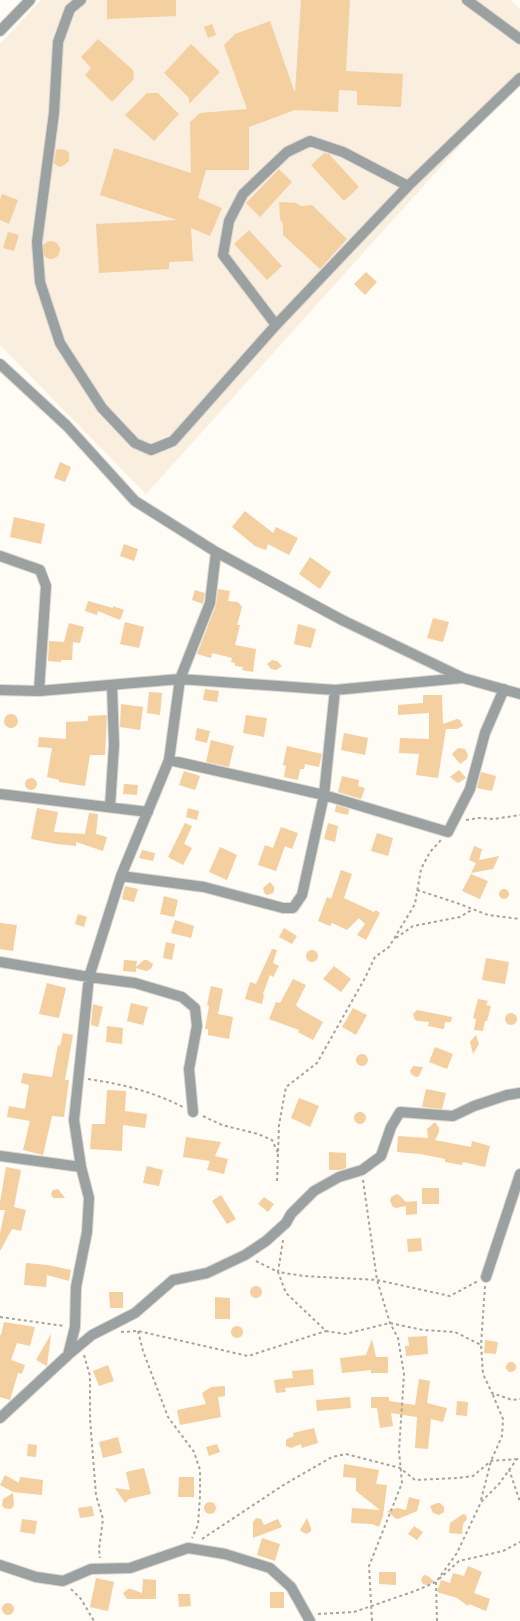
<svg xmlns="http://www.w3.org/2000/svg" width="520" height="1621" font-family="'Archivo Narrow',sans-serif">
<rect width="100%" height="100%" fill="#fffbf5"/>
<path fill="#faeedf" d="M41 0H511L520 9V79L146 494 0 345V44Z"/>
<path fill="#f4cfa0" d="M107 0H176V16L107 19Z
M301 0H350L346 71 403 74 401 107 357 105V91L339 90 338 112 295 110 249 127V170H206L198 198 222 208 210 236 191 228 193 261 169 262V269L99 273 96 224 177 220 100 195 114 148 191 173 190 122 200 113 247 109 224 45 235 34 270 21 295 93Z
M212 24 216 35 208 38 204 27Z
M98 39 133 70 134 79 112 102 85 75 91 68 81 57Z
M191 44 220 72 189 104V98L164 73Z
M147 93H158L179 114 154 141 125 115Z
M58 149 66 150 69 153V161L63 166 59 167 54 163 56 150Z
M324 153 329 154 359 187 344 201 311 165Z
M279 169 292 182 260 217 246 203Z
M2 194 18 200 9 224 0 220V200Z
M279 202 296 203 301 206 312 205 347 239 320 269 283 235V224L280 219Z
M249 230 282 266 267 280 234 244Z
M8 232 19 235 14 251 3 248Z
M42 250a9 9 0 1 1 18 0a9 9 0 1 1-18 0Z
M366 272 377 282 365 295 354 284Z
M60 462 71 467 65 482 54 478Z
M245 511 273 533 276 527 298 538 289 555 268 544 266 550 255 546 232 527Z
M14 517 45 524 41 544 10 537Z
M124 544 138 549 134 561 120 556Z
M310 557 331 572 320 589 299 574Z
M218 589 230 591 228 601 238 602 242 607 237 625H240L235 645 256 649 253 672 242 670 243 667 235 666V663L231 662 232 658 212 653 211 658 197 654 216 605Z
M195 590 205 593 203 604 192 600Z
M88 601 113 608V606L124 610 120 620 98 611 97 615 85 611Z
M433 618 449 622 443 642 427 638Z
M125 622 144 627 139 648 120 644Z
M69 623 84 627 80 643 73 642 72 660H61V662L48 661 49 641 64 642Z
M298 624 316 629 311 648 294 644Z
M272 660 277 661 282 666 276 670 271 669 267 664Z
M205 689 219 691 217 702 203 700Z
M149 692 162 693 160 715 147 713Z
M423 695H442L443 724 457 719 460 720 463 726 457 729H446L438 778 416 775 419 754 399 753 400 738 429 739V713L398 715V705L423 703Z
M121 704 143 707 140 730 120 727Z
M4 721a7 7 0 1 1 14 0a7 7 0 1 1-14 0Z
M107 715 105 755H90L85 786 59 782V780L47 777 52 748 38 747 39 737 66 739V722L88 721V716Z
M246 715 267 718 264 737 243 733Z
M197 728 210 731 207 743 195 740Z
M344 733 368 738 365 755 341 750Z
M211 740 234 746 229 767 206 762Z
M287 746 322 754 319 767 305 764 304 769H300L298 780 284 777 286 766 283 765Z
M458 748 465 749 468 755 467 759 460 764 452 754Z
M459 770 466 778 458 783 450 777Z
M184 771 200 776 195 790 179 785Z
M481 772 496 776 492 791 477 788Z
M342 776 359 780 358 786 365 788 361 799 338 792Z
M25 784a6 6 0 1 1 12 0a6 6 0 1 1-12 0Z
M124 784 138 785 137 795 123 794Z
M336 805 349 809 348 815 335 812Z
M37 808 58 812 54 832 85 834 89 813 98 814 96 834 107 837 103 851 76 842V846L57 844 31 839Z
M188 808 199 811 197 820 186 817Z
M185 823 192 826 184 844 192 848 183 865 168 857Z
M328 823 338 826 335 842 324 839Z
M281 827 298 833 292 849 285 846 276 871 258 865 265 845 273 848Z
M377 833 393 838 388 856 371 851Z
M474 846 482 849 479 860 499 856 493 869 471 873 476 863 469 860Z
M220 847 237 855 227 880 209 872Z
M142 850 155 853 153 861 139 858Z
M341 870 352 874 344 898 374 912 376 910 380 913 366 940 357 935 365 924 359 918 347 930 332 923 330 926 318 921 327 897 331 899Z
M471 874 488 881 480 899 462 891Z
M270 882 274 887V890L273 893 267 895 265 894 263 888Z
M125 886 138 889 134 902 122 899Z
M499 894a5 5 0 1 1 10 0a5 5 0 1 1-10 0Z
M164 896 178 900 174 917 160 914Z
M78 914 87 917 84 927 75 924Z
M175 920 194 926 191 938 171 933Z
M0 923 17 925 13 951 0 949Z
M284 928 297 936 292 944 279 937Z
M166 942 175 944 172 960 163 958Z
M272 949 277 950 273 963 279 966 273 977 270 975 263 994 264 995 262 1004 245 999 250 982 256 984Z
M306 956a6 6 0 1 1 12 0a6 6 0 1 1-12 0Z
M486 958 509 962 505 984 482 980Z
M124 960 137 961 136 967 144 960H147L153 964 151 969 146 971 136 968V972L123 971Z
M334 966 351 979 341 992 323 979Z
M293 979 306 985 296 1005 300 1009 299 1011 300 1009 323 1022 313 1040 298 1032 299 1030 269 1019 276 1002 280 1003Z
M47 983 66 988 59 1018 39 1014Z
M211 986 223 989 218 1014 233 1017 229 1039 208 1035V1029H205L209 1006 207 1005Z
M478 999 488 1001 486 1005 491 1006 487 1021H485L483 1031 474 1030 476 1019 473 1018Z
M131 1003 148 1007 143 1025 127 1021Z
M93 1004 103 1007 98 1027 91 1025Z
M353 1008 367 1015 356 1035 342 1027Z
M417 1010 452 1017 451 1022H445L444 1029 428 1026 429 1022 418 1021 415 1020 413 1014Z
M505 1019a6 6 0 1 1 12 0a6 6 0 1 1-12 0Z
M107 1026 123 1028 122 1044 106 1042Z
M63 1033 73 1035 65 1080H69L64 1117 52 1116 43 1155 23 1150 30 1121 7 1117 9 1106 25 1109 29 1085 21 1083 23 1073 52 1077 58 1045 60 1046Z
M476 1035 479 1044 473 1054 470 1042Z
M435 1047 453 1054 447 1069 429 1062Z
M356 1060a6 6 0 1 1 12 0a6 6 0 1 1-12 0Z
M413 1066 423 1067 419 1076 416 1077 411 1074 410 1071Z
M426 1089 446 1093 442 1109 422 1107Z
M107 1090 126 1091 125 1111 147 1114 145 1128 123 1125 122 1151 90 1149 92 1124H105Z
M299 1098 319 1106 310 1127 291 1118Z
M354 1118a6 6 0 1 1 12 0a6 6 0 1 1-12 0Z
M435 1122 439 1128V1132L435 1140 471 1147 472 1141 490 1146 485 1167 463 1162 462 1165 445 1162V1159L420 1154 397 1152 398 1136 428 1138 427 1129Z
M186 1137 221 1142 215 1156 228 1159 224 1174 207 1170 210 1161 183 1157Z
M329 1152 346 1153V1168L340 1170H329Z
M147 1166 163 1170 159 1186 143 1183Z
M6 1167 21 1170 14 1207 26 1210 21 1231 12 1229 0 1251V1233L5 1210H0V1202Z
M422 1188H439V1204H422Z
M57 1189 59 1190 65 1198H53L51 1194 53 1190Z
M397 1194 400 1196 406 1202 417 1201V1214L406 1215V1206L396 1208 393 1207 390 1201 391 1197Z
M221 1195 236 1219 227 1224 212 1201Z
M264 1197 274 1204 268 1212 258 1204Z
M421 1238 422 1251 408 1252 407 1239Z
M26 1263 48 1265 71 1270 69 1281 47 1275 46 1287 24 1285Z
M250 1292a6 6 0 1 1 12 0a6 6 0 1 1-12 0Z
M109 1292H123V1308H110Z
M215 1297 230 1298V1319H215Z
M4 1322 35 1327 30 1346 17 1343 11 1360 25 1365 22 1374 18 1373 10 1400 0 1397V1335H1Z
M231 1332a6 6 0 1 1 12 0a6 6 0 1 1-12 0Z
M51 1334 47 1366 36 1360Z
M427 1336 428 1354 406 1356 405 1346H409L408 1337Z
M372 1339 376 1357H388V1373H371V1370L342 1373 340 1358 366 1355Z
M485 1340 498 1342 496 1354 484 1353Z
M506 1367a5 5 0 1 1 10 0a5 5 0 1 1-10 0Z
M108 1365 114 1381 99 1386 93 1371Z
M313 1369 314 1385 285 1388 286 1392 276 1393 274 1380 293 1378 292 1371Z
M419 1379 430 1381 427 1403 447 1408 443 1422 431 1419 428 1449 415 1448 417 1417 391 1413 393 1426 380 1428 377 1408H371V1397H389V1401L415 1405Z
M225 1386V1396L218 1397 221 1417 180 1425 177 1410 206 1404 202 1393 211 1387Z
M350 1397 351 1408 317 1411 316 1400Z
M457 1401 468 1402 467 1416 456 1415Z
M314 1428 318 1443 302 1448 301 1444 291 1448 286 1446V1441L287 1439 294 1436 293 1433Z
M118 1437 122 1453 103 1458 99 1442Z
M28 1444 37 1445 36 1457 27 1456Z
M217 1444 220 1452 209 1456 206 1447Z
M344 1464 379 1470 376 1484 387 1485 383 1516 379 1527 372 1524 351 1523 352 1508 380 1510 356 1491V1478L343 1477Z
M144 1468 151 1494 129 1499 125 1503 115 1488 130 1490 126 1472Z
M5 1475 19 1483 20 1477 43 1480 42 1495 13 1492 0 1485Z
M179 1477H194V1497H178Z
M13 1493 14 1505 12 1508 10 1509 4 1508 2 1505 3 1499Z
M409 1497 420 1500 417 1511 398 1519 395 1518 387 1511 397 1508 406 1510Z
M204 1508a6 6 0 1 1 12 0a6 6 0 1 1-12 0Z
M437 1503H440L444 1507V1512L439 1515 433 1513 430 1506Z
M92 1506 94 1516 80 1518 78 1508Z
M463 1514 466 1515 467 1519 463 1524 462 1534 449 1533 450 1523Z
M256 1518 261 1519 264 1525 278 1519 282 1527 253 1538V1522Z
M307 1518 311 1528V1531L307 1534 302 1532 300 1530Z
M22 1519 37 1521 35 1534 20 1532Z
M414 1526 423 1532 417 1540 408 1534Z
M262 1538 280 1544 275 1561 257 1555Z
M468 1566 482 1572 474 1593 490 1599 486 1611 469 1604 468 1606 457 1598 437 1592 441 1580 450 1583 453 1573 464 1576Z
M379 1572H396V1585L379 1584Z
M425 1575 428 1576 435 1582 426 1585 423 1584 421 1580 423 1576Z
M96 1578 114 1582 108 1611 90 1607Z
M143 1579 156 1580V1599H127L123 1593 128 1589H131L142 1593Z
M270 1592H284V1608H270Z
M178 1594H190L191 1606 179 1607Z
M2 1609a6 6 0 1 1 12 0a6 6 0 1 1-12 0Z"/>
<g fill="none" stroke-linecap="round" stroke-linejoin="round">
<g stroke="#dbd7d2" stroke-width="12">
<path id="minor" d="M81 0 70 9 58 42 54 113 37 242 40 282 60 343 102 408 135 443 151 450 173 441 276 325 408 186 520 78
M467 0 520 39
M0 31 30 0
M276 325 223 255 229 221 243 194 287 152 310 141 343 152 408 186
M0 364 67 426 135 501 216 552 342 620 463 678 520 694
M0 556 40 570 46 586 39 691
M0 690 39 691 180 679 335 690 462 678
M169 760 324 795 448 832 470 789 485 733 504 689
M0 794 148 812
M110 807 114 745 112 685
M121 876 204 887 283 908H293L302 895 324 795 335 690
M0 962 89 977 135 983 182 997 195 1008 197 1026 189 1069 193 1112
M0 1156 81 1167
M486 1277 520 1174
M68 1355 75 1327 76 1287 87 1232 89 1198 81 1167 74 1120 89 977 121 876 169 760 180 679 210 603 216 552
M0 1418 68 1355 92 1335 135 1313 173 1280 207 1273 245 1255 266 1241 286 1223 291 1214 314 1191 339 1177 362 1170 381 1156 391 1127 400 1112 453 1116 474 1106 507 1095 520 1093
M0 1565 36 1577 63 1581 91 1569 130 1568 188 1548 225 1554 270 1568 291 1587 310 1621"/>
</g>
<path stroke="#a7a49f" stroke-width="2" stroke-dasharray="3 3" stroke-linecap="butt" d="M466 820 479 818 494 819 520 815
M417 890 457 903 488 915 520 919
M396 938 413 926 460 917 473 909
M88 1079C122 1084 151 1091 183 1107
M203 1116 222 1125 258 1134 272 1140 278 1153
M363 1180 377 1280 390 1323 398 1338 404 1374 399 1451 402 1483 369 1566 372 1621
M277 1181 279 1125 286 1087 317 1063 365 978 375 957 389 947 415 904 421 869 430 852 441 840
M283 1240 278 1272 304 1276 377 1280 450 1296 478 1281
M256 1261 278 1272 286 1293 326 1331 345 1334 390 1323 423 1330 455 1332 481 1345
M485 1286 481 1345 483 1374 492 1393 512 1400 520 1399
M0 1317 64 1326
M138 1331 143 1351 168 1417 194 1452 200 1470V1496L198 1525 192 1538
M121 1332 138 1331 248 1356 326 1331
M84 1355 90 1376V1419L96 1495 103 1519 99 1549 100 1558
M509 1469 520 1502
M481 1500 491 1461 502 1436 503 1419 492 1393
M202 1539 285 1484 332 1457 346 1454 400 1468 415 1480 458 1478 473 1476 491 1461 517 1459
M439 1579 459 1561 503 1551 520 1542
M436 1582 437 1621
M71 1589 81 1599 94 1621
M318 1614 354 1612 415 1591 436 1582 457 1553 481 1502 499 1484 517 1459 520 1457"/>
<use href="#minor" stroke="#9ba0a0" stroke-width="10"/>
</g>
</svg>
